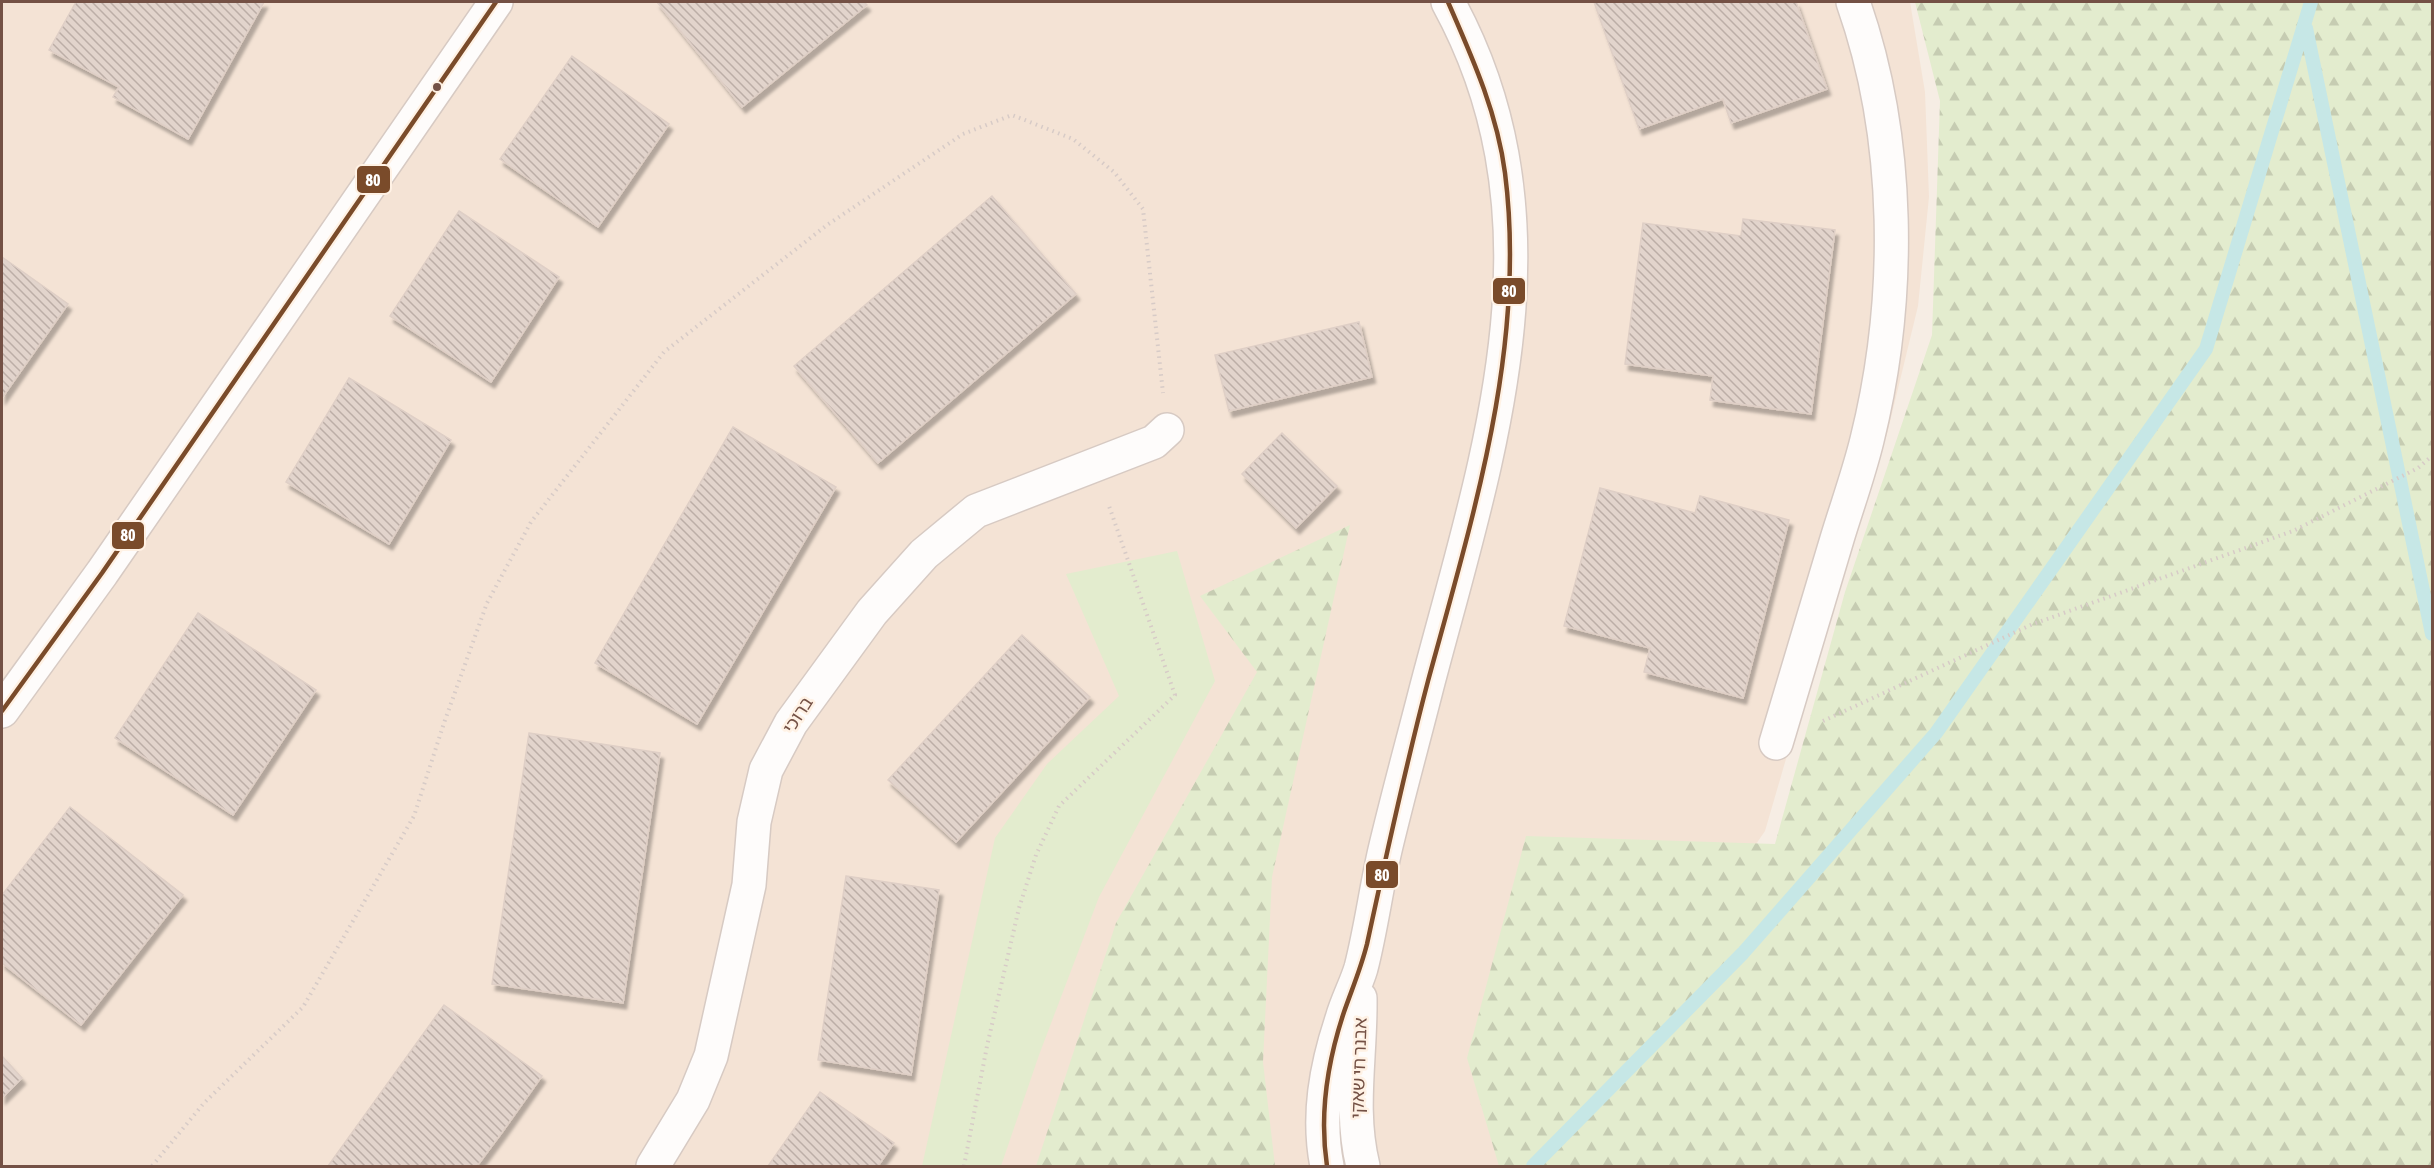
<svg xmlns="http://www.w3.org/2000/svg" width="2434" height="1168" font-family="'Asap Condensed','Noto Sans Hebrew',sans-serif">
<defs>
<pattern id="forest-firs" width="22" height="20" patternUnits="userSpaceOnUse" patternTransform="scale(1.5)"><rect width="22" height="20" fill="#e3ecce"/><path d="M5 1l3.5 6h-7zM16 11l3.5 6h-7z" fill="#c6ccb2"/></pattern>
<pattern id="building-back-hatch" width="6" height="6" patternUnits="userSpaceOnUse" patternTransform="scale(1.5)"><rect width="6" height="6" fill="#e2d4cc"/><path d="M-1 5l2 2M0 0l6 6M5-1l2 2" fill="none" stroke="#bcaea7"/></pattern>
<filter id="shadow"><feDropShadow dx="3.5" dy="6" stdDeviation="1.5" flood-color="#0004"/></filter>
</defs>
<rect width="100%" height="100%" fill="#f6ede4"/>
<path fill="#f4e3d5" d="M2 2H1910L1925 92 1929 197 1918 306 1887 434 1802 704 1765 831 1608 1060 1652 1166H2Z"/>
<path fill="url(#forest-firs)" d="M1915 2H2432V1166H1499L1467 1058 1526 836 1775 844 1845 592 1932 335 1940 101Z
M1350 525 1272 877 1263 1062 1275 1166H1036L1116 923 1257 672 1200 596Z"/>
<path fill="#e3ecce" d="M1177 551 1215 681 1099 897 1039 1055 1001 1166H922L995 838 1047 764 1119 696 1066 574Z"/>
<g fill="none" stroke-linecap="round" stroke-linejoin="round">
<path stroke="#c6e7e6" stroke-width="14" d="M2306 28 2432 634
M1533 1166 1743 953 1936 733 2206 349 2311 2"/>
</g>
<path fill="url(#building-back-hatch)" stroke="#dfcfc6" stroke-width="1.5" filter="url(#shadow)" d="M76 2H264L188 139 113 97 119 87 49 50Z
M657 2H864L867 5 742 107Z
M1594 2H1796L1827 89 1731 123 1723 99 1639 129Z
M572 56 669 124 598 227 500 159Z
M992 196 1076 294 878 463 794 366Z
M459 211 559 277 491 382 390 316Z
M1743 219 1835 230 1811 414 1710 400 1713 376 1625 364 1643 223 1741 236Z
M2 257 68 304 2 398Z
M1359 322 1372 377 1229 411 1215 355Z
M349 378 451 440 389 544 286 482Z
M733 427 836 487 697 724 595 663Z
M1282 433 1337 486 1296 528 1242 474Z
M1600 488 1695 513 1700 496 1789 520 1743 698 1644 672 1650 648 1564 626Z
M198 613 316 690 233 815 115 738Z
M1022 635 1090 697 956 842 888 780Z
M529 733 660 753 623 1003 492 984Z
M70 807 183 895 81 1025 2 963V895Z
M846 876 939 890 911 1075 818 1060Z
M444 1005 542 1076 503 1131 477 1166H328Z
M2 1056 22 1078 2 1098Z
M820 1092 894 1143 878 1166H768Z"/>
<g fill="none" stroke-linecap="round" stroke-linejoin="round">
<g stroke="#d7cac3" stroke-width="36">
<path id="street" d="M2 711 102 573 496 2
M1776 743C1796 675 1817 607 1837 539 1847 506 1859 473 1867 440 1902 299 1901 138 1853 2
M1360 998C1361 1055 1349 1110 1363 1166
M653 1166 693 1100 711 1056 749 885 754 822 766 770 791 723 872 612 924 554 976 511 1154 442 1167 430
M1327 1166C1317 1116 1326 1067 1342 1019 1347 1001 1356 985 1361 968 1371 929 1376 889 1385 850 1398 795 1413 741 1427 686 1487 458 1570 225 1448 2"/>
</g>
<path stroke="#d7cbc7" stroke-width="4" stroke-dasharray="1.5 4.5" stroke-linecap="butt" d="M1823 721 2033 624 2293 531 2418 468 2432 456
M152 1166 204 1103 303 1007 414 816 444 723 487 603 519 544 531 522 664 352 827 225 963 134 1012 115 1073 139 1114 172 1143 209 1163 393
M964 1166 987 1046 1019 908 1036 855 1059 806 1175 695 1108 503"/>
<use href="#street" stroke="#fefcfb" stroke-width="33"/>
<g stroke="#fff2e5" stroke-width="9">
<path id="bus-1" d="M2 711 102 573 496 2
M1327 1166C1319 1113 1327 1063 1344 1012 1352 989 1361 968 1367 944 1386 856 1405 768 1428 681 1473 516 1527 345 1505 173 1497 112 1472 57 1448 2"/>
</g>
<use href="#bus-1" stroke="#7a4b2a" stroke-width="4.5"/>
</g>
<circle fill="#745145" stroke="#fff2e5" stroke-width="2" cx="437" cy="87" r="5"/>
<g text-anchor="middle" stroke-width="5" stroke-linejoin="round" paint-order="stroke">
<g font-size="18" fill="#745145" stroke="#fff2e5">
<text transform="translate(798 715) rotate(-57)" y="6">ברוכי</text>
<text transform="translate(1359 1068) rotate(-88)" y="6">אבנר חי שאקי</text>
</g>
</g>
<g stroke="#fff2e5" stroke-width="2">
<rect x="356" y="165" width="35" height="29" rx="6" fill="#7a4b2a"/>
<rect x="1492" y="277" width="34" height="28" rx="6" fill="#7a4b2a"/>
<rect x="111" y="521" width="34" height="29" rx="6" fill="#7a4b2a"/>
<rect x="1365" y="860" width="34" height="29" rx="6" fill="#7a4b2a"/>
</g>
<g font-size="16" text-anchor="middle" font-weight="bold" fill="#fff">
<text x="373" y="186">80</text>
<text x="1509" y="297">80</text>
<text x="128" y="541">80</text>
<text x="1382" y="881">80</text>
</g>
<rect width="2434" height="1168" fill="none" stroke="#745145" stroke-width="6"/>
</svg>
